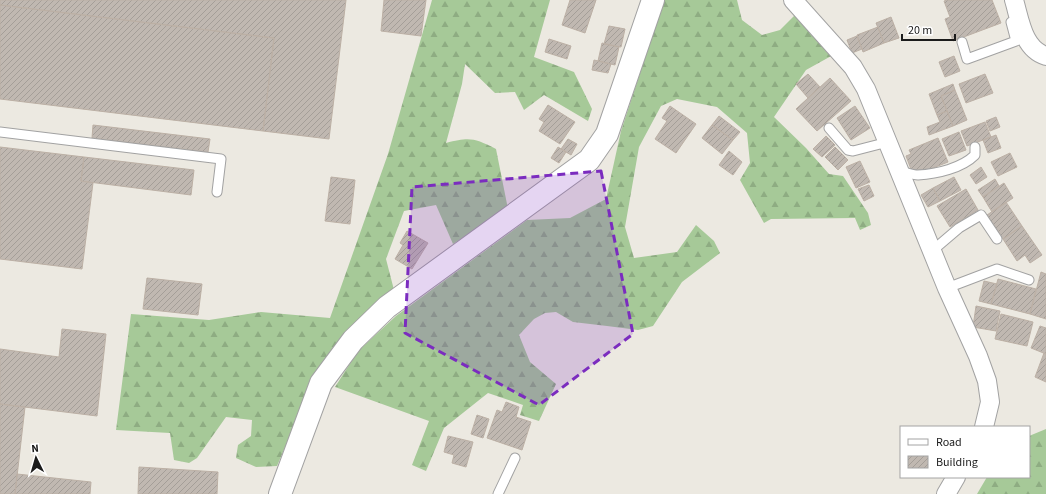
<svg xmlns="http://www.w3.org/2000/svg" width="1046" height="494" font-family="'Source Sans 3',sans-serif">
<defs>
<pattern id="forest-firs" width="22" height="20" patternUnits="userSpaceOnUse"><rect width="22" height="20" fill="#a6c998"/><path d="M5 1l3.5 6h-7zM16 11l3.5 6h-7z" fill="#8eac82"/></pattern>
<pattern id="building-hatch" width="6" height="6" patternUnits="userSpaceOnUse"><rect width="6" height="6" fill="#c0b8b1"/><path d="M-1 1l2-2M0 6l6-6M5 7l2-2" fill="none" stroke="#a49e98"/></pattern>
</defs>
<rect width="100%" height="100%" fill="#ece9e1"/>
<path fill="url(#forest-firs)" d="M432 0H550L534 57 574 72 592 109 588 121 544 95 524 110 515 92 495 93 465 64 462 84 446 143C470 137 474 138 496 149L508 209 453 244 436 205 404 211 386 259 394 290 315 377 277 466 256 467 236 458 238 445 251 436 252 420 226 417 197 458 189 463 174 460 170 433 116 430 131 314 209 320 261 312 330 318 388 154Z
M664 0H737L742 20 762 35 780 30 796 14 833 55 806 70 774 117 806 148 829 174 843 176 868 213 871 225 860 230 855 218 771 219 764 223 740 180 750 163 747 133 717 107 677 99 661 106 639 147 625 227 634 258 677 252 696 225 714 241 720 253 682 282 653 326 638 330 607 326 573 322 556 312 545 313 534 319 519 335 530 362 556 384 539 421 520 415 523 405 488 393 444 428 426 471 412 465 429 421 335 387 358 351 396 316 527 220 570 218 606 199 621 131Z
M1046 429V494H977L987 477H1029V436Z"/>
<path fill="url(#building-hatch)" stroke="#bcb0a5" d="M0 0H346L329 139 263 131 274 38 0 5Z
M384 0H426L421 36 381 31Z
M570 0H596L585 33 562 25Z
M947 0H992L1001 23 953 41 945 19 950 17 944 1Z
M0 5 274 38 263 131 0 99Z
M891 17 899 38 884 43 876 23Z
M609 26 625 29 621 47 604 44Z
M878 27 884 43 863 52 857 35Z
M857 36 862 49 852 53 847 40Z
M549 39 571 46 567 59 545 52Z
M602 43 619 47 615 65 598 61Z
M954 56 960 71 945 77 939 62Z
M594 60 611 64 608 73 592 70Z
M808 74 820 87 808 98 796 84Z
M985 74 993 93 966 103 959 84Z
M830 78 851 101 817 131 796 109Z
M953 84 955 90 941 96 947 111 937 115 929 94Z
M955 90 967 120 953 126 941 96Z
M548 105 575 122 560 144 539 131 544 122 539 119Z
M670 106 696 124 676 153 655 139 667 121 662 118Z
M855 106 870 128 851 140 837 118Z
M947 111 953 126 929 135 927 127 940 122 937 115Z
M719 116 740 132 733 140 712 125Z
M996 117 1000 127 990 131 986 121Z
M985 122 991 137 967 146 961 131Z
M93 125 210 139 208 152 92 138Z
M712 125 733 140 722 154 702 138Z
M959 132 966 150 949 156 942 139Z
M996 135 1001 148 988 153 983 140Z
M826 136 835 145 822 157 813 149Z
M938 138 948 162 918 174 917 170 912 172 906 156 911 154 909 150Z
M568 139 577 144 571 155 561 149Z
M0 147 84 157 81 181 93 183 82 269 0 259Z
M558 147 566 152 559 163 551 158Z
M835 147 848 160 838 170 825 157Z
M729 151 742 162 733 175 719 165Z
M1010 153 1017 167 998 176 991 162Z
M84 157 194 170 191 195 81 181Z
M860 161 870 182 856 188 846 167Z
M981 167 987 177 976 184 970 175Z
M331 177 355 180 350 224 325 221Z
M954 177 961 190 940 201 933 188Z
M995 179 999 186 983 197 978 190Z
M1004 183 1013 198 992 212 983 197Z
M869 185 874 196 864 201 858 189Z
M933 188 940 201 928 207 921 195Z
M966 189 978 210 950 227 937 206Z
M1006 202 1022 226 1003 239 987 215Z
M1022 226 1042 255 1030 263 1025 255 1017 261 1003 239Z
M407 231 428 243 412 269 395 259 403 245 400 243Z
M1041 272 1046 274V319L1030 314Z
M147 278 202 284 198 315 143 309Z
M998 279 1036 289 1030 314 991 304Z
M984 281 997 284 991 304 979 301Z
M976 306 1000 311 996 331 973 327Z
M1001 314 1033 322 1027 346 995 339Z
M1040 326 1046 328V354L1031 348Z
M62 329 106 334 97 416 0 404V349L59 357Z
M1044 353 1046 354V382L1035 377Z
M506 402 519 407 516 417 531 422 522 450 487 438 497 410 502 412Z
M0 404 25 407 15 494H0Z
M477 415 489 419 483 438 471 434Z
M448 436 473 442 466 467 452 463 454 455 444 452Z
M139 467 218 472 217 494H138Z
M17 474 91 482 90 494H15Z"/>
<g fill="none" stroke-linecap="round" stroke-linejoin="round">
<g stroke="#a2a2a2" stroke-width="11">
<path id="service" d="M962 42 967 59 1016 41 1011 22
M829 128 848 150 853 151 888 142
M0 132 221 159 217 192
M900 171C905 172 912 175 918 175 937 174 962 168 975 155V147
M932 251 959 228 981 215 997 239
M947 288 997 269 1029 280
M498 494 515 458"/>
</g>
<g stroke="#a2a2a2" stroke-width="20">
<path id="minor" d="M793 0 853 67 866 89 947 288 978 356 987 381 990 402 984 427
M1014 0C1020 20 1023 49 1046 56
M946 494 956 477"/>
</g>
<g stroke="#a2a2a2" stroke-width="24">
<path id="tertiary" d="M280 494 321 383 353 340 387 307 589 160 607 134 653 0"/>
</g>
<use href="#service" stroke="#fff" stroke-width="9"/>
<use href="#minor" stroke="#fff" stroke-width="18"/>
<use href="#tertiary" stroke="#fff" stroke-width="22"/>
</g>
<path fill="#7b2cbf" fill-opacity="0.2" stroke="#7b2cbf" stroke-width="3" stroke-dasharray="8 5" stroke-linejoin="round" d="M601 171 633 334 539 405 405 333 412 187Z"/>
<rect x="900" y="426" width="130" height="52" fill="#ffffff" stroke="#a4a4a4"/>
<rect x="908" y="439" width="20" height="6" fill="#ffffff" stroke="#a4a4a4"/>
<text x="936" y="446" font-size="12" fill="#1b1b1b">Road</text>
<rect x="908" y="456" width="20" height="12" fill="url(#building-hatch)" stroke="#a4a4a4"/>
<text x="936" y="466" font-size="12" fill="#1b1b1b">Building</text>
<g transform="translate(36 458) rotate(355)" stroke="#ffffff" stroke-width="3" paint-order="stroke">
<path d="M0-3L7 15L0 10L-7 15Z" fill="#1b1b1b"/>
<text y="-6" font-size="11" font-weight="bold" text-anchor="middle" fill="#1b1b1b">N</text>
</g>
<path d="M902 34v6h53v-6" fill="none" stroke="#1b1b1b" stroke-width="2"/>
<text x="908" y="34" font-size="12" fill="#1b1b1b" stroke="#ffffff" stroke-width="3" paint-order="stroke">20 m</text>
</svg>
